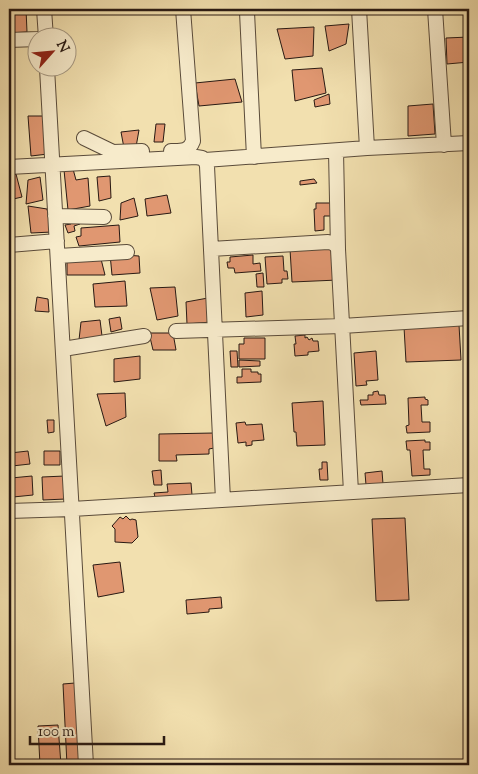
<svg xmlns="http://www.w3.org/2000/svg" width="478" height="774" font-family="'Sorts Mill Goudy',serif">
<rect width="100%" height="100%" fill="#f2e0af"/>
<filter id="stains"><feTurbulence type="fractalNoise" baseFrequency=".004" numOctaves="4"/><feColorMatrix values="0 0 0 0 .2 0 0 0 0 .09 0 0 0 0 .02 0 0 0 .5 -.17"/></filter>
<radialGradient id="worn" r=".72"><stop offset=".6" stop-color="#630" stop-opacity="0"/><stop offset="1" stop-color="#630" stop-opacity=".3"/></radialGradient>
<path fill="#e09771" stroke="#281913" d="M9 9H26L27 32 9 33Z
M349 24 346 44 329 51 325 26Z
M314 27 313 56 285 59 277 29Z
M469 37V62L447 64 446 38Z
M322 68 326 93 295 101 292 70Z
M235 79 242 102 199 106 195 83Z
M329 94 330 104 315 107 314 100Z
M433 104 435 134 408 136V106Z
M28 116H44L48 154 31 156Z
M156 124H165L163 142H154Z
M139 130 136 147 124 148 121 132Z
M73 169 76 180 88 178 90 206 68 210 64 170Z
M16 174 22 197 9 200V177Z
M110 176 111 198 99 201 97 177Z
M40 177 43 200 26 204 28 180Z
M314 179 317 183 300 185V181Z
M167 195 171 213 147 216 145 199Z
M134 198 138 216 120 220 121 203Z
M316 203H331L333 216H324V230L315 231 314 209H316Z
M28 206 47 209 52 232 31 233Z
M70 218H78L80 224 74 226 75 231 68 233 65 225 71 224Z
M119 225 120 242 79 246 76 237 81 236V228Z
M336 247 338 280 292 282 290 249Z
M110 254 139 256 140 273 112 275Z
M253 255V264L260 263 261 271 235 273 234 268H228L227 262H230V257Z
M283 256 284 271H287L288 279H282V283L267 284 265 257Z
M67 258 101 259 105 275H67Z
M263 273 264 287H257L256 274Z
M125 281 127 306 95 307 93 284Z
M175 287 178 316 157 320 150 288Z
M262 291 263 315 246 317 245 293Z
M37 297 48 299 49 312 35 311Z
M9 298H14V313H9Z
M208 298 211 322 187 324 186 302Z
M120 317 122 329 111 332 109 319Z
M100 320 102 336 79 340 81 322Z
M459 325 461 360 406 362 404 327Z
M149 333H173L176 350H153Z
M305 335V338L307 337 309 340 312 338 313 341H318L319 351 308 352V355L295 356 294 344H296L295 336Z
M244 338H265V359H239V344H244Z
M230 351H237L238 367H231Z
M376 351 378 380 366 381 367 385 356 386 354 353Z
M140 356V379L114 382V359Z
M239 360 260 361V366L239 367Z
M242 369H251V372H258V374H261V382L237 383V377H242Z
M378 391 379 395H385L386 404 361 405 360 400H368V395H373V392Z
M125 393 126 417 106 426 97 394Z
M425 397V399L428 400V405H421L422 422H430V432L407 433 406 426 409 425 408 398Z
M323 401 325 445 297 446 296 432H294L292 403Z
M47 420H54V432L48 433Z
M245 422 246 425 262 424 264 440 252 441V445L246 446V442L238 443 236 423Z
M214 433V448L209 449V454L176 455 177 461H159V434Z
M425 440V442H430V450H423L424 469H430V475L412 476 410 450H407L406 441Z
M28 451 30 464 12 466 10 453Z
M44 451H60V465H44Z
M322 462H327L328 480H320L319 469H322Z
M161 470 162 485H154L152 471Z
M382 471 383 484 366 485 365 473Z
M32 476 33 495 13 497 11 478Z
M65 476 66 499 43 500 42 477Z
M191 483 192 495 155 497 154 493 168 492 167 484Z
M126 516 130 520 132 519 136 520 138 537 132 543 115 542V529L112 526 120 517 123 519Z
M405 518 409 600 376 601 372 519Z
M120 562 124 592 98 597 93 565Z
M221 597 222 608 209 609V612L187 614 186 600Z
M75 683 80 765H67L63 684Z
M58 725 61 765H40L38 726Z"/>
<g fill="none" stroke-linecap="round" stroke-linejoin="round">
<g stroke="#5a4b3a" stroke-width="16">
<path id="minor" d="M44 9 46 38
M359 9 367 148
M435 9 444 145
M247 12 254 157
M9 40 38 39
M47 68 86 765
M84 138 113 152 142 151
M171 151C181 151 189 152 193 141L183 9
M336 151 338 249
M205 160 367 148 469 143
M9 167 196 157 202 158 206 162 207 166 223 500
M55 216 104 217
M9 245 57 241
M211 249 328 242C333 243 336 244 338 249L351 492
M58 256 127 252
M176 331 342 326 469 318
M63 349 144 336
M9 511 72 509 469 485"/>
</g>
<use href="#minor" stroke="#f7ebcb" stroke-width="14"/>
</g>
<rect width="478" height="774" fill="none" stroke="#f2e0af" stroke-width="30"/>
<rect x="10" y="10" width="458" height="754" fill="none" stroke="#281913" stroke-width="2.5"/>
<rect x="15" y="15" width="448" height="744" fill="none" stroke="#281913"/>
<g transform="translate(52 52) rotate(63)"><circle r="24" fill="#f7ebcb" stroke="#a49781"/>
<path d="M0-4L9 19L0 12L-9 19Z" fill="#8f2418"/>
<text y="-8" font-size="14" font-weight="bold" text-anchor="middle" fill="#281913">N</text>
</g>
<path d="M30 736v8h134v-8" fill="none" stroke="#281913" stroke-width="2.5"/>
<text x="38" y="736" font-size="15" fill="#281913" stroke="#f7ebcb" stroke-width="4" paint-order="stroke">100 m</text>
<rect width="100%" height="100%" filter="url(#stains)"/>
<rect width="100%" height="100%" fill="url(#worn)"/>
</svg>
